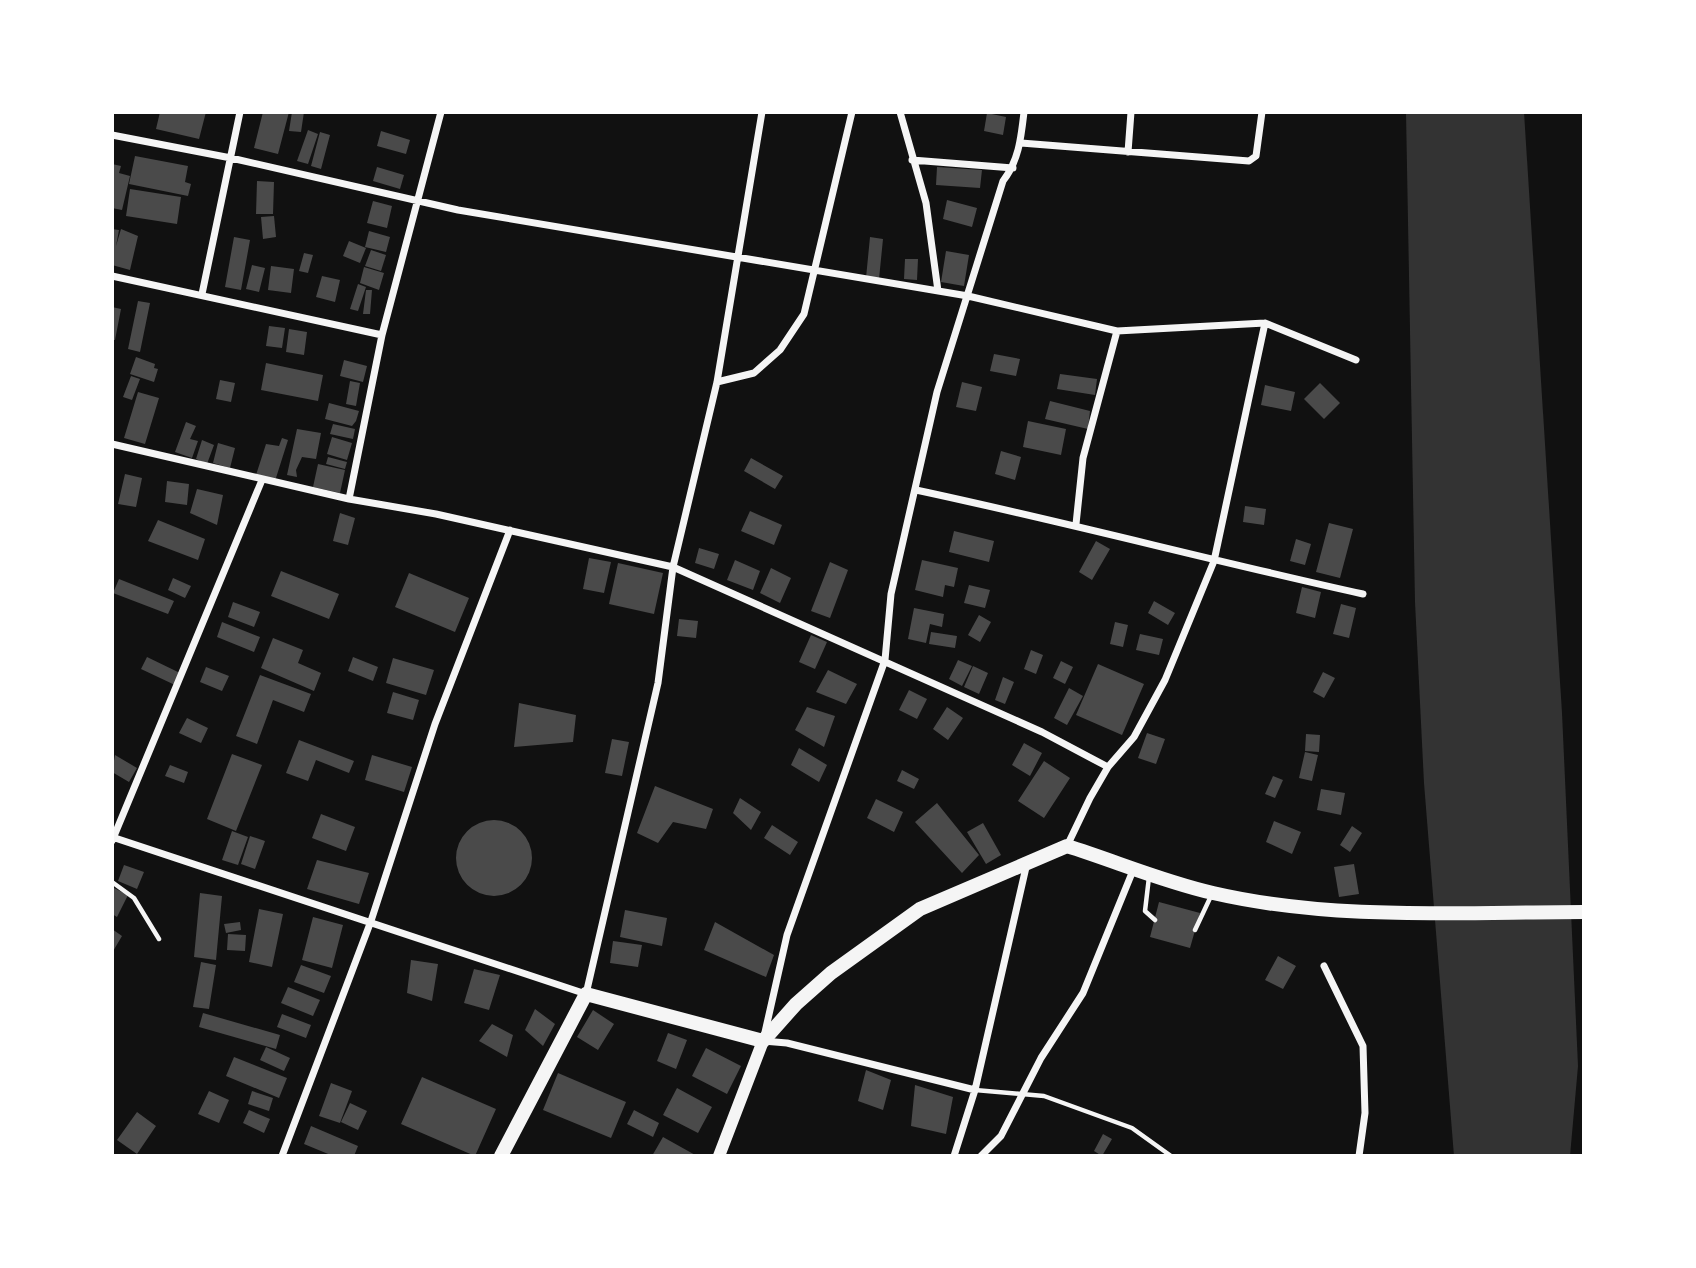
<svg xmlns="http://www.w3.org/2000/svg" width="1696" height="1268" font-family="'Open Sans',sans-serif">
<rect width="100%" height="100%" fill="#111"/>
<path fill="#333" d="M1406 112H1524L1562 713 1578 1066 1570 1156H1454L1424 783 1415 602Z"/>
<path fill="#4a4a4a" d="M160 112H206L199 139 156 129Z
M263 112H289L278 154 254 148Z
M292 112H304L301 132 289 131Z
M987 113 1006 117 1003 135 984 131Z
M308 130 318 134 308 164 297 161Z
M381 131 410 140 406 154 377 146Z
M320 132 330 135 321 169 311 166Z
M135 156 188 166 185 182 191 184 188 196 129 184Z
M112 164 121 166 119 173 130 176 122 210 112 208Z
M377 167 404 175 400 189 373 181Z
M937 167 982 170 980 188 936 185Z
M257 181 274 182 273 214H256Z
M130 189 181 197 177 224 126 216Z
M947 200 977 208 972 227 943 219Z
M373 201 392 206 387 228 367 223Z
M274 216 276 237 263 239 261 217Z
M112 229 119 230 116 246 121 229 138 236 130 270 112 265Z
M369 231 390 237 386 252 365 247Z
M234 237 250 240 241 290 225 287Z
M870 237 883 239 879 279 866 278Z
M349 241 366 248 360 263 343 256Z
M371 250 386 255 381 271 365 266Z
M946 251 969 255 964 286 941 282Z
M304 253 313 255 308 273 299 271Z
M905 259H918L917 280 904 279Z
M252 265 265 268 259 292 246 289Z
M271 266 294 269 291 293 268 290Z
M364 267 384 273 379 290 360 283Z
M322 276 340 280 335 302 316 297Z
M358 284 366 287 358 311 350 309Z
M366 290H372L370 314H363Z
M138 301 150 303 140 352 128 349Z
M112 307 121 309 115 340H112Z
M269 326 285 328 282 348 266 346Z
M289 329 307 332 304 355 286 352Z
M994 354 1020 359 1016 376 990 371Z
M136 357 155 364 154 368 158 369 154 382 130 374Z
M344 360 367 366 363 382 340 376Z
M266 363 323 375 318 401 261 390Z
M1060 374 1097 379 1095 395 1057 389Z
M131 376 140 379 132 400 123 397Z
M220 380 235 383 231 402 216 399Z
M350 381 360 383 356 406 346 404Z
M962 382 982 387 976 411 956 407Z
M1320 383 1340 403 1324 419 1304 399Z
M1265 385 1295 392 1291 411 1261 405Z
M138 392 159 398 145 444 124 438Z
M1050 401 1090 411 1088 429 1045 419Z
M329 403 359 411 356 421 352 426 325 419Z
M1028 421 1066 429 1061 455 1023 447Z
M186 422 196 426 190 439 198 441 192 458 175 452Z
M333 424 355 429 353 439 330 434Z
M297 429 321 433 316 459 302 457 296 470 297 477 287 475Z
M332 437 352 443 347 460 327 454Z
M282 438 288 440 275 481 256 475 266 444 279 446Z
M202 440 214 445 207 464 196 459Z
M218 443 235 448 230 468 213 463Z
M1001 451 1021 457 1015 480 995 474Z
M328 457 347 462 345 469 326 464Z
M751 458 783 476 775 489 744 471Z
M318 464 345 470 340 493 313 487Z
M125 474 142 478 136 507 118 504Z
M167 481 189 484 187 505 165 502Z
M197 489 223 495 217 525 190 513Z
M1245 506 1266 509 1264 525 1243 522Z
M750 511 782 525 774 545 741 531Z
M340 513 355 518 348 545 333 541Z
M158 520 205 539 198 560 148 541Z
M1329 523 1353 529 1340 578 1316 572Z
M954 531 994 541 989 562 949 552Z
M1296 539 1311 544 1305 565 1290 561Z
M1096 541 1110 549 1092 580 1079 572Z
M699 548 719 554 714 569 695 563Z
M589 558 611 562 604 593 583 589Z
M735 560 760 571 753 590 727 580Z
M922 560 958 568 954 587 945 585 943 597 915 590Z
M830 562 848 570 830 618 811 611Z
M618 563 663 573 654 614 609 604Z
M771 568 791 578 780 603 760 593Z
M281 571 339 594 329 619 271 596Z
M409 573 469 598 455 632 395 607Z
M173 578 191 586 185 598 168 590Z
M119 579 174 601 168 614 113 593Z
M969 585 990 590 985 608 964 603Z
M1302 587 1321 592 1315 618 1296 613Z
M1154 601 1175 613 1168 625 1148 613Z
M233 602 260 612 254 627 228 617Z
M1341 604 1356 608 1349 638 1333 634Z
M914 608 944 614 942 627 930 624 926 643 908 639Z
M979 615 991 622 980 642 968 635Z
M679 619 698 621 696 638 677 636Z
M222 622 260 637 254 652 217 637Z
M1115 622 1128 625 1123 647 1110 644Z
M931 632 957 636 955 648 929 644Z
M1140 634 1163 639 1159 655 1136 650Z
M811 635 827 642 815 669 799 662Z
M273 638 303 650 298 663 321 673 314 691 261 668Z
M1031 650 1043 655 1036 674 1024 669Z
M147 657 180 673 175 685 141 669Z
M353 657 378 667 373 681 348 671Z
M393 658 434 670 426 695 386 683Z
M958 660 972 666 962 686 949 679Z
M1061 661 1073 667 1065 684 1053 678Z
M1098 664 1144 684 1122 735 1076 715Z
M973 666 988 673 979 694 964 687Z
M206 667 229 676 222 691 200 682Z
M828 670 857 684 846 704 816 692Z
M1323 672 1335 678 1324 698 1313 692Z
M260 675 311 694 304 712 273 700 257 744 236 736Z
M1003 677 1014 682 1005 704 995 700Z
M1069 688 1083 696 1067 725 1054 718Z
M909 690 927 699 917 719 899 710Z
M393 692 419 700 413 720 387 713Z
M519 703 576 715 573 742 514 747Z
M807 707 835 716 824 747 795 730Z
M947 707 963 718 948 740 933 729Z
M187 718 208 728 201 743 179 733Z
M1147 733 1165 739 1156 764 1138 758Z
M1306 734 1320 735 1319 752 1305 751Z
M612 739 629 742 622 776 605 773Z
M299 740 354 761 349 773 316 760 308 781 286 773Z
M1024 743 1042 753 1030 776 1012 765Z
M799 748 827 765 819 782 791 765Z
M1305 752 1318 755 1312 781 1299 778Z
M232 754 262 765 236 831 207 819Z
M115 755 137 768 129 782 112 772Z
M372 755 412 767 404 792 365 780Z
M1044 761 1070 778 1044 818 1018 801Z
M170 765 188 772 184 783 165 776Z
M902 770 919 779 914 789 897 781Z
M1273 776 1283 780 1275 798 1265 794Z
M655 786 713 809 706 829 673 822 658 843 637 833Z
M1321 789 1345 793 1341 815 1317 810Z
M740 798 761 812 751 830 733 813Z
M876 799 903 812 894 832 867 818Z
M937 803 979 855 962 873 915 822Z
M321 814 355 827 346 851 312 838Z
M456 858a38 38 0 1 1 76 0a38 38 0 1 1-76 0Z
M1274 821 1301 832 1292 854 1266 842Z
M983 823 1001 855 986 864 967 832Z
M772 825 798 842 790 855 764 838Z
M1352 826 1362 833 1350 852 1340 845Z
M232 831 248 837 238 865 222 860Z
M250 836 265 841 255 869 241 864Z
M317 860 369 873 359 904 307 889Z
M1354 864 1359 894 1339 897 1334 867Z
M124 865 144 872 137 889 118 881Z
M114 888 128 895 117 917 112 914Z
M200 893 222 896 216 960 194 957Z
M1159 902 1200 913 1190 948 1150 937Z
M259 909 283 914 272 967 249 962Z
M625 910 667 918 662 946 620 937Z
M313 917 343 925 332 968 302 960Z
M240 922 241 930 226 933 224 924Z
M715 922 774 955 766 977 704 950Z
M112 929 122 936 112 953Z
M228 934 246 935 245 951 227 950Z
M613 941 642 945 638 967 610 963Z
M1278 956 1296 966 1283 989 1265 980Z
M411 960 438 964 432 1001 407 993Z
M201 962 216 965 209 1009 193 1007Z
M301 965 331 976 324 993 294 982Z
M474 969 500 975 489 1010 464 1003Z
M288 987 320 1000 313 1016 281 1003Z
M535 1009 555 1024 543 1046 525 1030Z
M593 1010 614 1024 598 1050 577 1037Z
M203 1013 280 1035 276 1049 199 1027Z
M282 1014 311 1025 306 1038 277 1027Z
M492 1024 513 1035 507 1057 479 1041Z
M668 1033 687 1040 676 1069 657 1061Z
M266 1047 290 1058 284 1071 260 1060Z
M706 1048 741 1066 727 1094 692 1076Z
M234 1057 287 1078 279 1098 226 1076Z
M866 1070 891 1080 883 1110 858 1101Z
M558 1073 626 1102 611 1138 543 1110Z
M422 1077 496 1109 475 1156 401 1124Z
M331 1083 352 1091 340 1123 319 1116Z
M915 1085 953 1097 946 1134 911 1126Z
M677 1088 712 1107 698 1133 663 1115Z
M209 1091 229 1100 219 1123 198 1114Z
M252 1091 273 1098 269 1111 248 1104Z
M350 1103 367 1111 358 1130 341 1122Z
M249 1110 270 1119 264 1133 243 1123Z
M634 1110 659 1123 653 1137 627 1124Z
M137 1112 156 1126 137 1154 117 1140Z
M311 1126 358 1146 354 1156H333L304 1144Z
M1103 1134 1112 1139 1102 1156 1094 1151Z
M663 1137 697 1156H652Z"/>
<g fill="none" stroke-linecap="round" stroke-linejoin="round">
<path stroke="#f5f5f5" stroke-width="4.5" d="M1149 877 1145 911 1155 920
M112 882 134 898 159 939
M1195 930 1211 896
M975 1090 1044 1096 1132 1128 1171 1156"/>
<path stroke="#f5f5f5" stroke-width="7" d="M900 112 926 203 938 291
M112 135 231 158 458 210 968 296 1117 331 1265 323 1356 360
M1021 143 1249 161 1256 156 1262 112
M1128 152 1131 112
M912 160 1013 168
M112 276 382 335
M202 294 240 112
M717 382 754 373 780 350 804 314 852 112
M112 444 349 499 436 514 673 567 1042 732 1108 767
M916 490C1066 522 1213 561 1363 594
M349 499 382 335 441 112
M1076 524 1083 458 1117 331
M112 837 586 994 658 683 673 567 717 382 762 112
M112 841 262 480
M1067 846 1090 798 1108 767 1134 737 1165 680 1214 561 1265 323
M1324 966 1363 1046 1365 1113 1359 1156
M975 1090 787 1043 763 1041 787 935 885 660 891 594 937 392 1003 181C1019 160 1021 138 1024 112
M282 1156 371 921 435 724 510 530
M954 1156 975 1090 1027 863
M981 1156 1001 1136 1041 1058 1083 993 1134 868"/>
<path stroke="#f5f5f5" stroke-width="12" d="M719 1156 763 1041"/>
<path stroke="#f5f5f5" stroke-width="14" d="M501 1156 586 994 763 1041 796 1004 831 973 920 909 1067 846C1115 861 1164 882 1213 893 1334 921 1461 912 1584 912"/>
</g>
<rect width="1696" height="1268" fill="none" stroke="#ffffff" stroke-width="228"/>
</svg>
